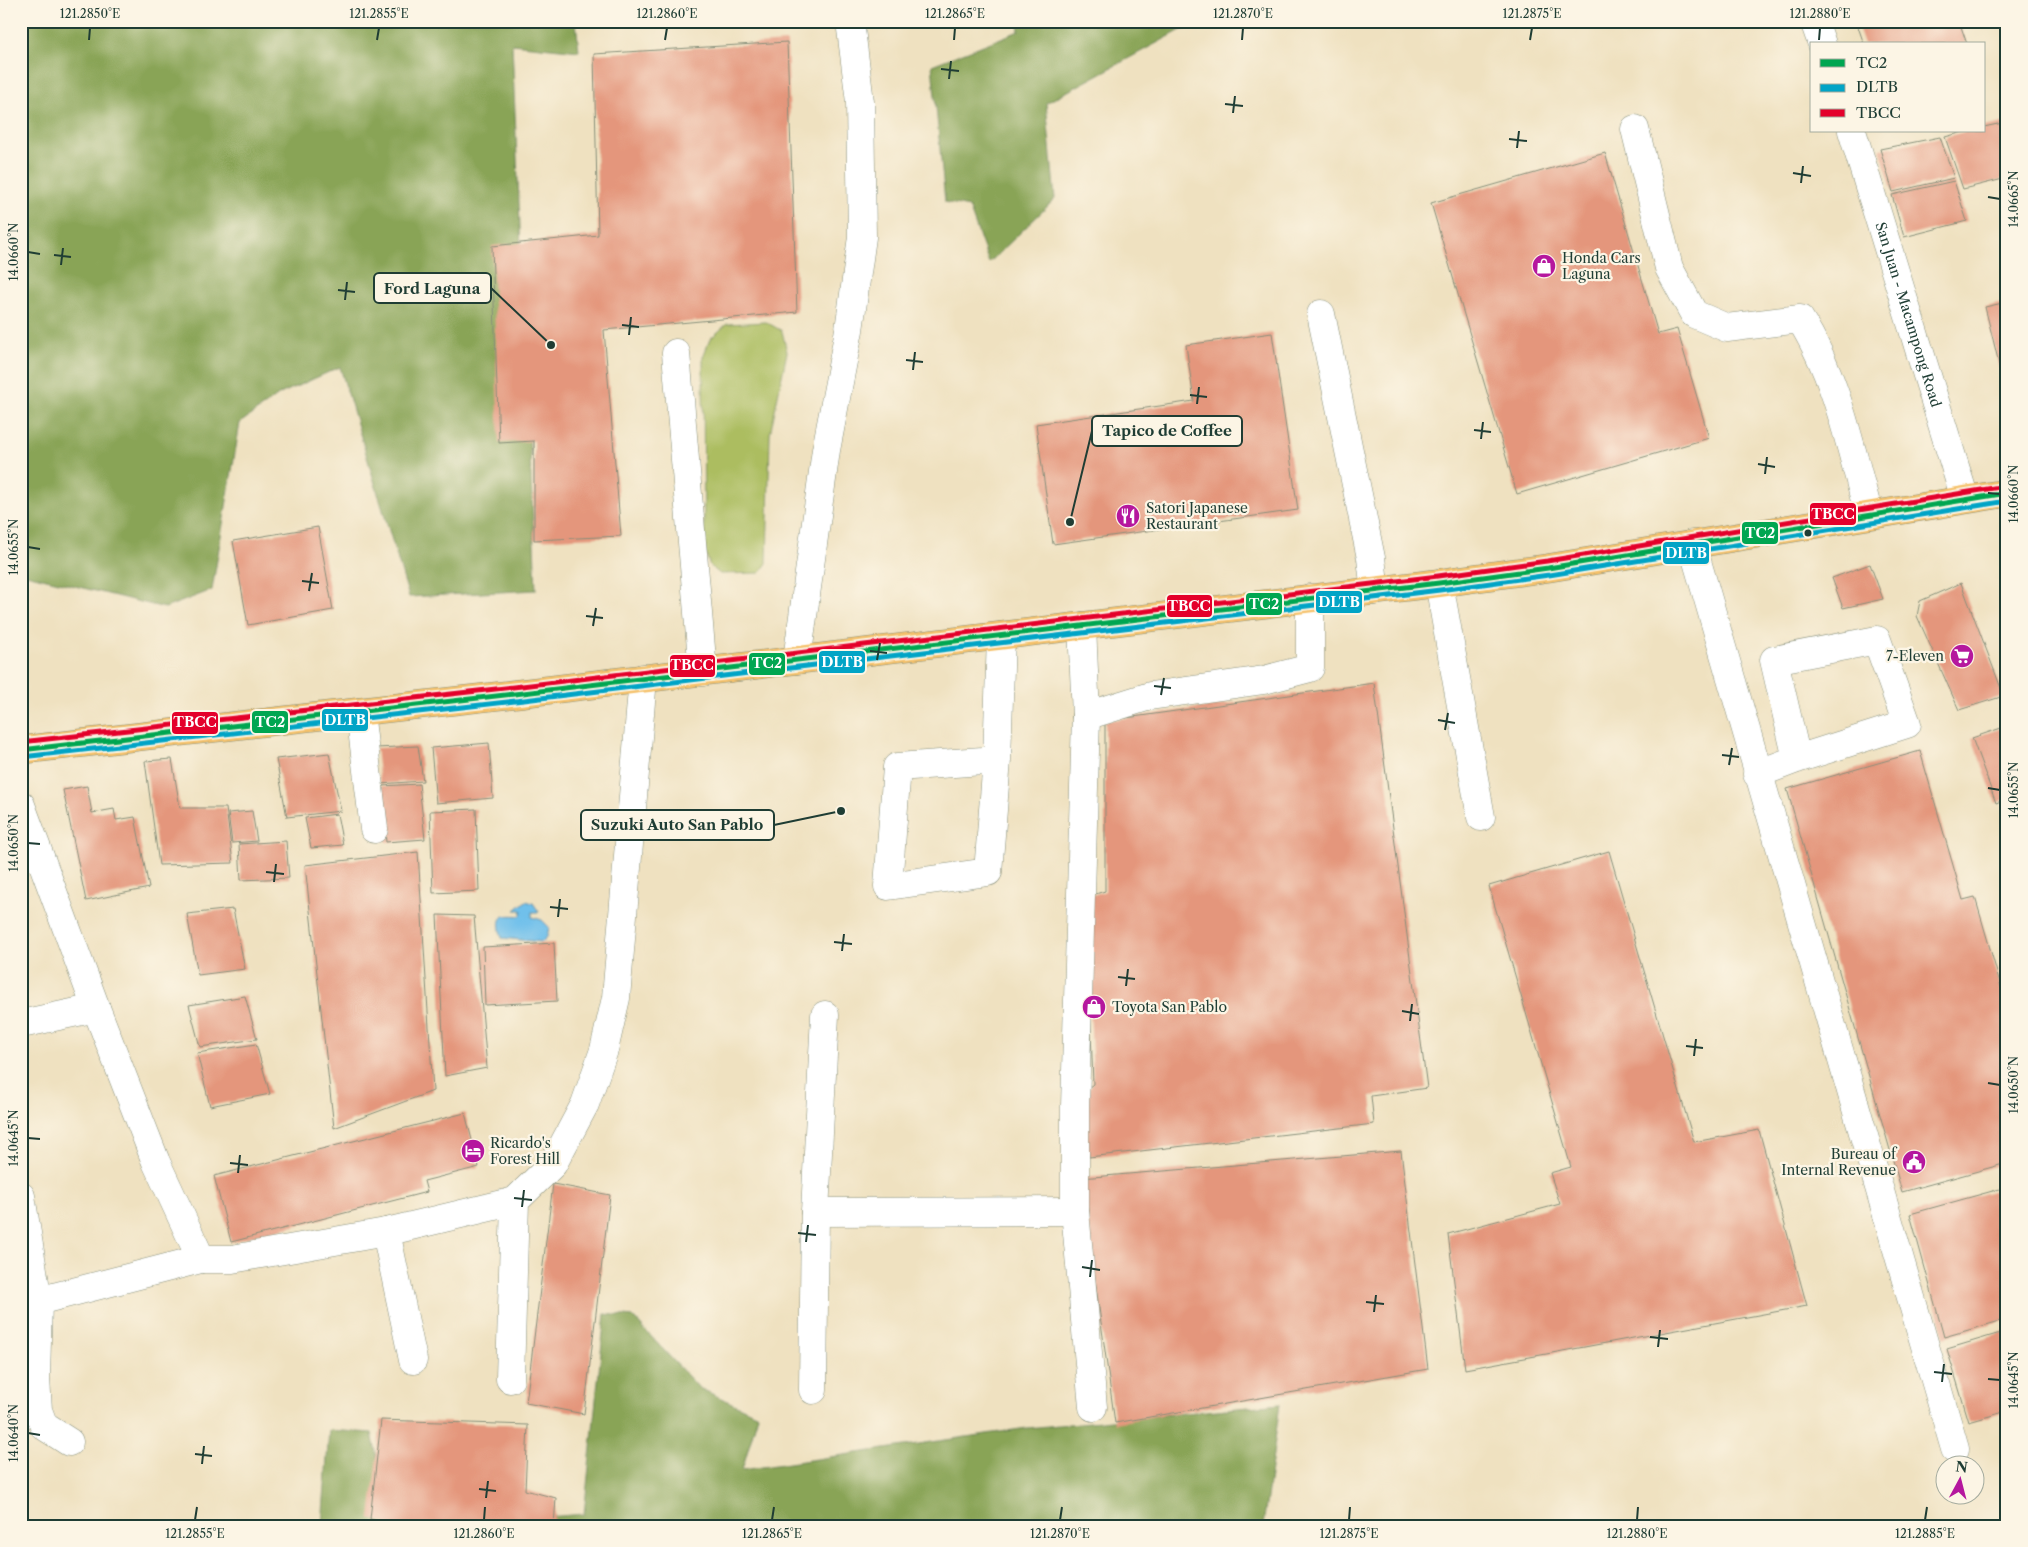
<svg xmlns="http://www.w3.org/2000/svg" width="2028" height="1547" font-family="'Libre Caslon Text',serif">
<rect width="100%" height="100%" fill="#fcf5e5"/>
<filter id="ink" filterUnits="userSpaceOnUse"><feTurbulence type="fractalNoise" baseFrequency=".02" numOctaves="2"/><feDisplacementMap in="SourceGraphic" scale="10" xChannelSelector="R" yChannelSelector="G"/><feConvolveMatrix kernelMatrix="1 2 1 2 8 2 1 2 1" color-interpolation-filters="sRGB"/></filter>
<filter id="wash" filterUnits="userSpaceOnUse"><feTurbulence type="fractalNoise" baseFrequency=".0096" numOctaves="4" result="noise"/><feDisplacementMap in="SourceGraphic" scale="20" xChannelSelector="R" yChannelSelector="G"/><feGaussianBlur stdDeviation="1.12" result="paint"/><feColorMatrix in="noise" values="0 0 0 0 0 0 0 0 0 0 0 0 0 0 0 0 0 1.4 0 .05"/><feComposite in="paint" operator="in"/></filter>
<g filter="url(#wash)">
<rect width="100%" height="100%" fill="#efe1c0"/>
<path fill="#acbd61" stroke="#667d4a" d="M766 322 782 331 787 352 770 434 767 563 760 573 720 574 710 566 704 548 703 357 710 339 727 324Z"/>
<path fill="#89a457" stroke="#547046" d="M21 21H576L579 51 512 44 536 590 409 597 340 367 280 394 240 423 212 590 165 608 26 574 21 569Z
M1018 21H1222L1181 30 1046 103 1055 199 989 263 969 207 945 202 932 65 1019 31Z
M605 1314 633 1317 699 1388 758 1415 742 1470 1027 1428 1280 1404 1263 1526H436L584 1514Z
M329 1430 372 1433 384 1492 402 1526H322Z"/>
<path fill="#6fc0eb" stroke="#477e90" d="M526 901 533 903 539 912H532V917L542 920 549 927 547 937 542 942 502 938C496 916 500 914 521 916L522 910H515Z"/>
<g id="blocks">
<path fill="#e4967c" d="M1856 21H1959L1967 44H1864Z
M787 42 797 312 604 330 621 536 534 540V441L499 443 492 246 598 235 594 54Z
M2007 122V178L1963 189 1945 137 1967 131H1984V127Z
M1940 137 1954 178 1893 192 1880 149Z
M1605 153 1658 334 1677 329 1709 438 1517 494 1431 203Z
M1954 181 1967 221 1904 237 1892 195Z
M2007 302V392H2006L1985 307Z
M1272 333 1298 510 1053 544 1036 424 1194 401 1186 345Z
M318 527 333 610 248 625 233 541Z
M1870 564 1883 599 1843 608 1832 578Z
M1961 583 2004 696 1959 710 1917 616 1920 601Z
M21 620 26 642H21Z
M1374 683 1427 1088 1371 1096 1374 1124 1089 1157 1082 1093 1093 1084 1086 897 1105 891V721Z
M2007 726V799L1996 803 1972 738Z
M489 743 493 798 436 803 431 748Z
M418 746 423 781 380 784 376 748Z
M1920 751 1963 900 1975 897 2007 1007V1163L1902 1192 1787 789Z
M329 753 341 811 287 817 276 759Z
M172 759 180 808H226L233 863 159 865 145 761Z
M419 784 425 839 386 842 381 786Z
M87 786 92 813 114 809 116 820 135 817 149 888 86 901 63 790Z
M476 809 479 891 433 893 430 811Z
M252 811 257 841 232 843 228 813Z
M337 814 343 845 311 848 305 818Z
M286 841 289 878 241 880 239 844Z
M1609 851 1694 1142 1759 1130 1807 1306 1465 1369 1448 1234 1560 1204 1550 1173 1571 1167 1489 886Z
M418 852 433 1091 334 1128 305 865Z
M233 909 245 969 198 975 187 914Z
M437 915 474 916 487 1068 445 1076Z
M554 943 557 1001 485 1005 483 947Z
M245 996 257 1039 200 1047 189 1005Z
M256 1044 270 1094 210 1106 197 1053Z
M465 1113 479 1167 424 1181 427 1192 231 1242 214 1176Z
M1401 1151 1428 1369 1115 1423 1081 1178Z
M553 1184 610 1195 584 1414 526 1403Z
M2007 1187V1319L1944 1337 1910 1214Z
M2007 1331V1411L1969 1422 1947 1349Z
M381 1420 528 1425 525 1490 556 1498 554 1526H395L370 1519Z"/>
</g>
</g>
<g filter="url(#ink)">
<use href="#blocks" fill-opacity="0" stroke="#878f7a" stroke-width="1"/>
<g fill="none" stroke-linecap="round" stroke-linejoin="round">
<g stroke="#878f7a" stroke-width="29">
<g id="minor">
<path d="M1814 21 1822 44"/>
<path d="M1635 129 1669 268 1694 314 1727 328 1800 319C1837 377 1851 450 1869 515"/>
<path id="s1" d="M1852 131 1965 499"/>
<path d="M1321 314 1371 558 1375 591"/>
<path d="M676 353 703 672"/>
<path d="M1692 544 1955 1449"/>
<path d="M1439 583 1481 817"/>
<path d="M1082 626 1086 716 1075 1107V1211L1093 1407"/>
<path d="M797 660 826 450 849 330 862 237 860 102 850 21"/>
<path d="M360 712 374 829"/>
<path d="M1086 716 1150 696 1264 680 1310 668V598"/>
<path d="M997 760 897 767 888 886 988 872 997 760 1001 636"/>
<path d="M1757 774 1797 759 1907 724 1877 640 1774 660 1797 759"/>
<path d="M21 805 96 1008 156 1162 201 1259H232L386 1232 515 1201"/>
<path d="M21 1024 96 1008"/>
<path d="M21 1196 38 1301 36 1378 38 1410 44 1426 69 1442"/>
<path d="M815 1212 1075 1211"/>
<path d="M386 1232 413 1360"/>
<path d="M38 1301 201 1259"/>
<path d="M510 1379 515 1201 553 1164 585 1104 604 1050 616 998 643 678"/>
<path d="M813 1390 815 1212 825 1015"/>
</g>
</g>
<g stroke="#878f7a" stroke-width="29">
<path id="major" d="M21 750 523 693 1439 583 1548 568 2007 493"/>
</g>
<use href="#minor" stroke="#fff" stroke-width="28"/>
<use href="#major" stroke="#f5c16b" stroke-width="28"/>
<g stroke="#fcf5e5" stroke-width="9">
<path id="bus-1" d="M21 750 523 693 1439 583 1548 568 2007 493"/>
</g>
<g stroke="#fcf5e5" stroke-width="9">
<path id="bus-2" d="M22 757 524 700 1440 590 1549 575 2007 501"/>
</g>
<g stroke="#fcf5e5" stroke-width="9">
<path id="bus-3" d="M21 742 522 686 1438 576 1547 561 2006 486"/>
</g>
<use href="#bus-1" stroke="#00a651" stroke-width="5"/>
<use href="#bus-2" stroke="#02a4c6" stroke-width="5"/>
<use href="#bus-3" stroke="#e4002b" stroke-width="5"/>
</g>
</g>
<path fill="none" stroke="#1f3d34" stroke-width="2" d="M89 40 90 28M377 40 379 28M665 40 667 28M954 40 955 28M1242 40 1243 28M1530 40 1532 28M1819 40 1820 28M941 69 959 71M949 79 951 61M1225 104 1243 106M1233 113 1235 96M1509 139 1527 141M1517 148 1519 131M1793 173 1811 176M1801 183 1803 166M1988 197 2000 199M28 252 40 254M54 255 71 257M61 265 63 248M338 290 355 292M345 300 347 282M622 325 639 327M629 335 631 317M906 360 923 362M913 370 915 352M1190 395 1207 397M1197 404 1199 387M1474 430 1491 432M1481 439 1483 422M1758 464 1775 467M1765 474 1767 457M1988 493 2000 494M28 547 40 549M302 581 319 583M309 591 312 573M586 616 603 618M593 626 596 608M870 651 887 653M877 660 880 643M1154 686 1171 688M1161 695 1164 678M1438 720 1455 723M1445 730 1448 713M1722 755 1739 757M1729 765 1732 748M1988 788 2000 790M28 843 40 844M266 872 284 874M274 882 276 864M550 907 568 909M558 917 560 899M834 942 852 944M842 951 844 934M1118 977 1135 979M1126 986 1128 969M1402 1011 1419 1014M1410 1021 1412 1004M1686 1046 1703 1048M1694 1056 1696 1039M1988 1083 2000 1085M28 1138 40 1139M230 1163 248 1165M238 1173 240 1155M514 1198 532 1200M522 1207 524 1190M798 1233 816 1235M806 1242 808 1225M1082 1267 1100 1270M1090 1277 1092 1260M1366 1302 1384 1304M1374 1312 1376 1295M1650 1337 1668 1339M1658 1347 1660 1330M1934 1372 1952 1374M1988 1379 2000 1380M1942 1382 1944 1364M28 1433 40 1435M195 1454 212 1456M202 1464 204 1446M479 1489 496 1491M486 1498 488 1481M195 1520 197 1507M484 1520 485 1507M772 1520 774 1507M1060 1520 1062 1507M1349 1520 1350 1507M1637 1520 1638 1507M1925 1520 1927 1507"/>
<defs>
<g id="shop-disc" transform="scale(1.25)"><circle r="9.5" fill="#b5179e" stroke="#fcf5e5"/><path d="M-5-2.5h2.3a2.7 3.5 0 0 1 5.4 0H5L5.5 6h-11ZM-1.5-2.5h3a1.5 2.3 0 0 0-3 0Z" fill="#fff"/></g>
<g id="restaurant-disc" transform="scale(1.25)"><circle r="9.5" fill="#b5179e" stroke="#fcf5e5"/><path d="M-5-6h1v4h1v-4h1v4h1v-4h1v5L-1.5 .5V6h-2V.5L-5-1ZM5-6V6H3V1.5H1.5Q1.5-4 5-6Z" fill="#fff"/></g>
<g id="supermarket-disc" transform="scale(1.25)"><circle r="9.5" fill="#b5179e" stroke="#fcf5e5"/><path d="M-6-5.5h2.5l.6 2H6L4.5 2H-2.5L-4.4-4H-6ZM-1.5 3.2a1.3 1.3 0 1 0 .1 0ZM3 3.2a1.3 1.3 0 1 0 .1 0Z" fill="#fff"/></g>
<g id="hotel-disc" transform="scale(1.25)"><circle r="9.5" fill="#b5179e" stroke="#fcf5e5"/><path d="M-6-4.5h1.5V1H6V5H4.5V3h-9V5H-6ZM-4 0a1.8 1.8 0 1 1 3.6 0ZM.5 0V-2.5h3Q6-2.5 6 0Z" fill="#fff"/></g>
<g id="civic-disc" transform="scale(1.25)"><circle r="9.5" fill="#b5179e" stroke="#fcf5e5"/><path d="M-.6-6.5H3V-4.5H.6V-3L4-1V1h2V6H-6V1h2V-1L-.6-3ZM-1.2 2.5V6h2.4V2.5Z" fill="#fff"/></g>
</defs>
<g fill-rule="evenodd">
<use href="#shop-disc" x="1544" y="266"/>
<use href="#restaurant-disc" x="1128" y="516"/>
<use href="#supermarket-disc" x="1962" y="656"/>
<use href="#shop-disc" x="1094" y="1007"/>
<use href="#hotel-disc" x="473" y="1151"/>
<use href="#civic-disc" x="1914" y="1162"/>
</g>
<circle fill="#1f3d34" stroke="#fcf5e5" stroke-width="2" cx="1808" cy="533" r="4.5"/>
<g text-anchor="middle" stroke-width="4.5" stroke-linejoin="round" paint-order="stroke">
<g font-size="14" fill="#1f3d34" stroke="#fcf5e5" text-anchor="start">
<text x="1562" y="263">Honda Cars<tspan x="1562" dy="16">Laguna</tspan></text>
<text x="1146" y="513">Satori Japanese<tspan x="1146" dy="16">Restaurant</tspan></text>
<text x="1944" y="661" text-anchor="end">7-Eleven</text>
<text x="1112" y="1012">Toyota San Pablo</text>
<text x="490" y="1148">Ricardo's<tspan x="490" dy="16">Forest Hill</tspan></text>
<text x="1896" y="1159" text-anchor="end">Bureau of<tspan x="1896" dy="16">Internal Revenue</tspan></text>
</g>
<g font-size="14" fill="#1f3d34" stroke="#fcf5e5">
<text dy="5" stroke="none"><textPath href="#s1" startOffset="192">San Juan - Macampong Road</textPath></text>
</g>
</g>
<path fill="none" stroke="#1f3d34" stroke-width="2" d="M551 345L491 288M1070 522L1092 431M841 811L774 825"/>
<g fill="#1f3d34" stroke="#fcf5e5" stroke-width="2">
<circle cx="551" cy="345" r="5"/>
<circle cx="1070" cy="522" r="5"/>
<circle cx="841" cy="811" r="5"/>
</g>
<g fill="#fcf5e5" stroke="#1f3d34" stroke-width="2">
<rect x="374" y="273" width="117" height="30" rx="5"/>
<rect x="1092" y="416" width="150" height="30" rx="5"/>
<rect x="581" y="810" width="193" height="30" rx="5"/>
</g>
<g font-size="15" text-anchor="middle" font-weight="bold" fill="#1f3d34">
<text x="432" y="294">Ford Laguna</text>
<text x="1167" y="436">Tapico de Coffee</text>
<text x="677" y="830">Suzuki Auto San Pablo</text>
</g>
<g stroke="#fcf5e5" stroke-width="2">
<rect x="1809" y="502" width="48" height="24" rx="5" fill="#e4002b"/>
<rect x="1741" y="521" width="38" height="24" rx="5" fill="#00a651"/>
<rect x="1662" y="541" width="48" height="24" rx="5" fill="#02a4c6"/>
<rect x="1315" y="590" width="48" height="24" rx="5" fill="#02a4c6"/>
<rect x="1245" y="592" width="38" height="24" rx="5" fill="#00a651"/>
<rect x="1166" y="594" width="47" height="24" rx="5" fill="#e4002b"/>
<rect x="818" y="650" width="48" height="24" rx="5" fill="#02a4c6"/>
<rect x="748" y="652" width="38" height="24" rx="5" fill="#00a651"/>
<rect x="669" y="654" width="47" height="24" rx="5" fill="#e4002b"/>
<rect x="321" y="708" width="48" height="24" rx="5" fill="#02a4c6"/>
<rect x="251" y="710" width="38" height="24" rx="5" fill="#00a651"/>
<rect x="171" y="711" width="48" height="24" rx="5" fill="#e4002b"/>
</g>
<g font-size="14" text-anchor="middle" font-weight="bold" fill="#fff">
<text x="1833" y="519">TBCC</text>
<text x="1760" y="538">TC2</text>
<text x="1686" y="558">DLTB</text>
<text x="1339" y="607">DLTB</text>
<text x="1264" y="609">TC2</text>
<text x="1189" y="611">TBCC</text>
<text x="842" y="667">DLTB</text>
<text x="767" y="668">TC2</text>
<text x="692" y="670">TBCC</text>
<text x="345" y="725">DLTB</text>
<text x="270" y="727">TC2</text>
<text x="195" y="727">TBCC</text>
</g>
<rect width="2028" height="1547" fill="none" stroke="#fcf5e5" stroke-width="55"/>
<rect x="1810" y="42" width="175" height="90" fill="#fcf5e5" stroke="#a4ab9e"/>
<rect x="1820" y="59" width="25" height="8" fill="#00a651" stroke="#a4ab9e"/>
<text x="1856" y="68" font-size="15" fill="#1f3d34">TC2</text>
<rect x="1820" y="84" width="25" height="8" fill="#02a4c6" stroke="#a4ab9e"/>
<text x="1856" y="92" font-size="15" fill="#1f3d34">DLTB</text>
<rect x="1820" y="109" width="25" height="8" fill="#e4002b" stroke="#a4ab9e"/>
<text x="1856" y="118" font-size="15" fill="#1f3d34">TBCC</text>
<g transform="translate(1960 1480) rotate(7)"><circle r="24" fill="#fcf5e5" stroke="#a4ab9e"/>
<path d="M0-4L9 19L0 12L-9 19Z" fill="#b5179e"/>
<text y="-8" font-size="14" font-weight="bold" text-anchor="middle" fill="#1f3d34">N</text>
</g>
<rect x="28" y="28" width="1972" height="1492" fill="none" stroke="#1f3d34" stroke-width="2"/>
<g font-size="12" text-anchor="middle" fill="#1f3d34">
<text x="90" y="18">121.2850°E</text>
<text x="379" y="18">121.2855°E</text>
<text x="667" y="18">121.2860°E</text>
<text x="955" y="18">121.2865°E</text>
<text x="1243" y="18">121.2870°E</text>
<text x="1532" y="18">121.2875°E</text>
<text x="1820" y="18">121.2880°E</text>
<text transform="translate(2014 199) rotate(-90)" y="4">14.0665°N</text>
<text transform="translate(14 252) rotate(-90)" y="4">14.0660°N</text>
<text transform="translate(2014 494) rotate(-90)" y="4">14.0660°N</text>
<text transform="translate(14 547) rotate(-90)" y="4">14.0655°N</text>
<text transform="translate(2014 790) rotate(-90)" y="4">14.0655°N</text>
<text transform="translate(14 843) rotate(-90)" y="4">14.0650°N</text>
<text transform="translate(2014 1085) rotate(-90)" y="4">14.0650°N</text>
<text transform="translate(14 1138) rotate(-90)" y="4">14.0645°N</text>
<text transform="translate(2014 1380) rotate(-90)" y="4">14.0645°N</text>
<text transform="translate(14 1433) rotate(-90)" y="4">14.0640°N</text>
<text x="195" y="1538">121.2855°E</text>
<text x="484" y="1538">121.2860°E</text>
<text x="772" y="1538">121.2865°E</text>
<text x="1060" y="1538">121.2870°E</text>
<text x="1349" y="1538">121.2875°E</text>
<text x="1637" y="1538">121.2880°E</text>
<text x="1925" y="1538">121.2885°E</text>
</g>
</svg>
